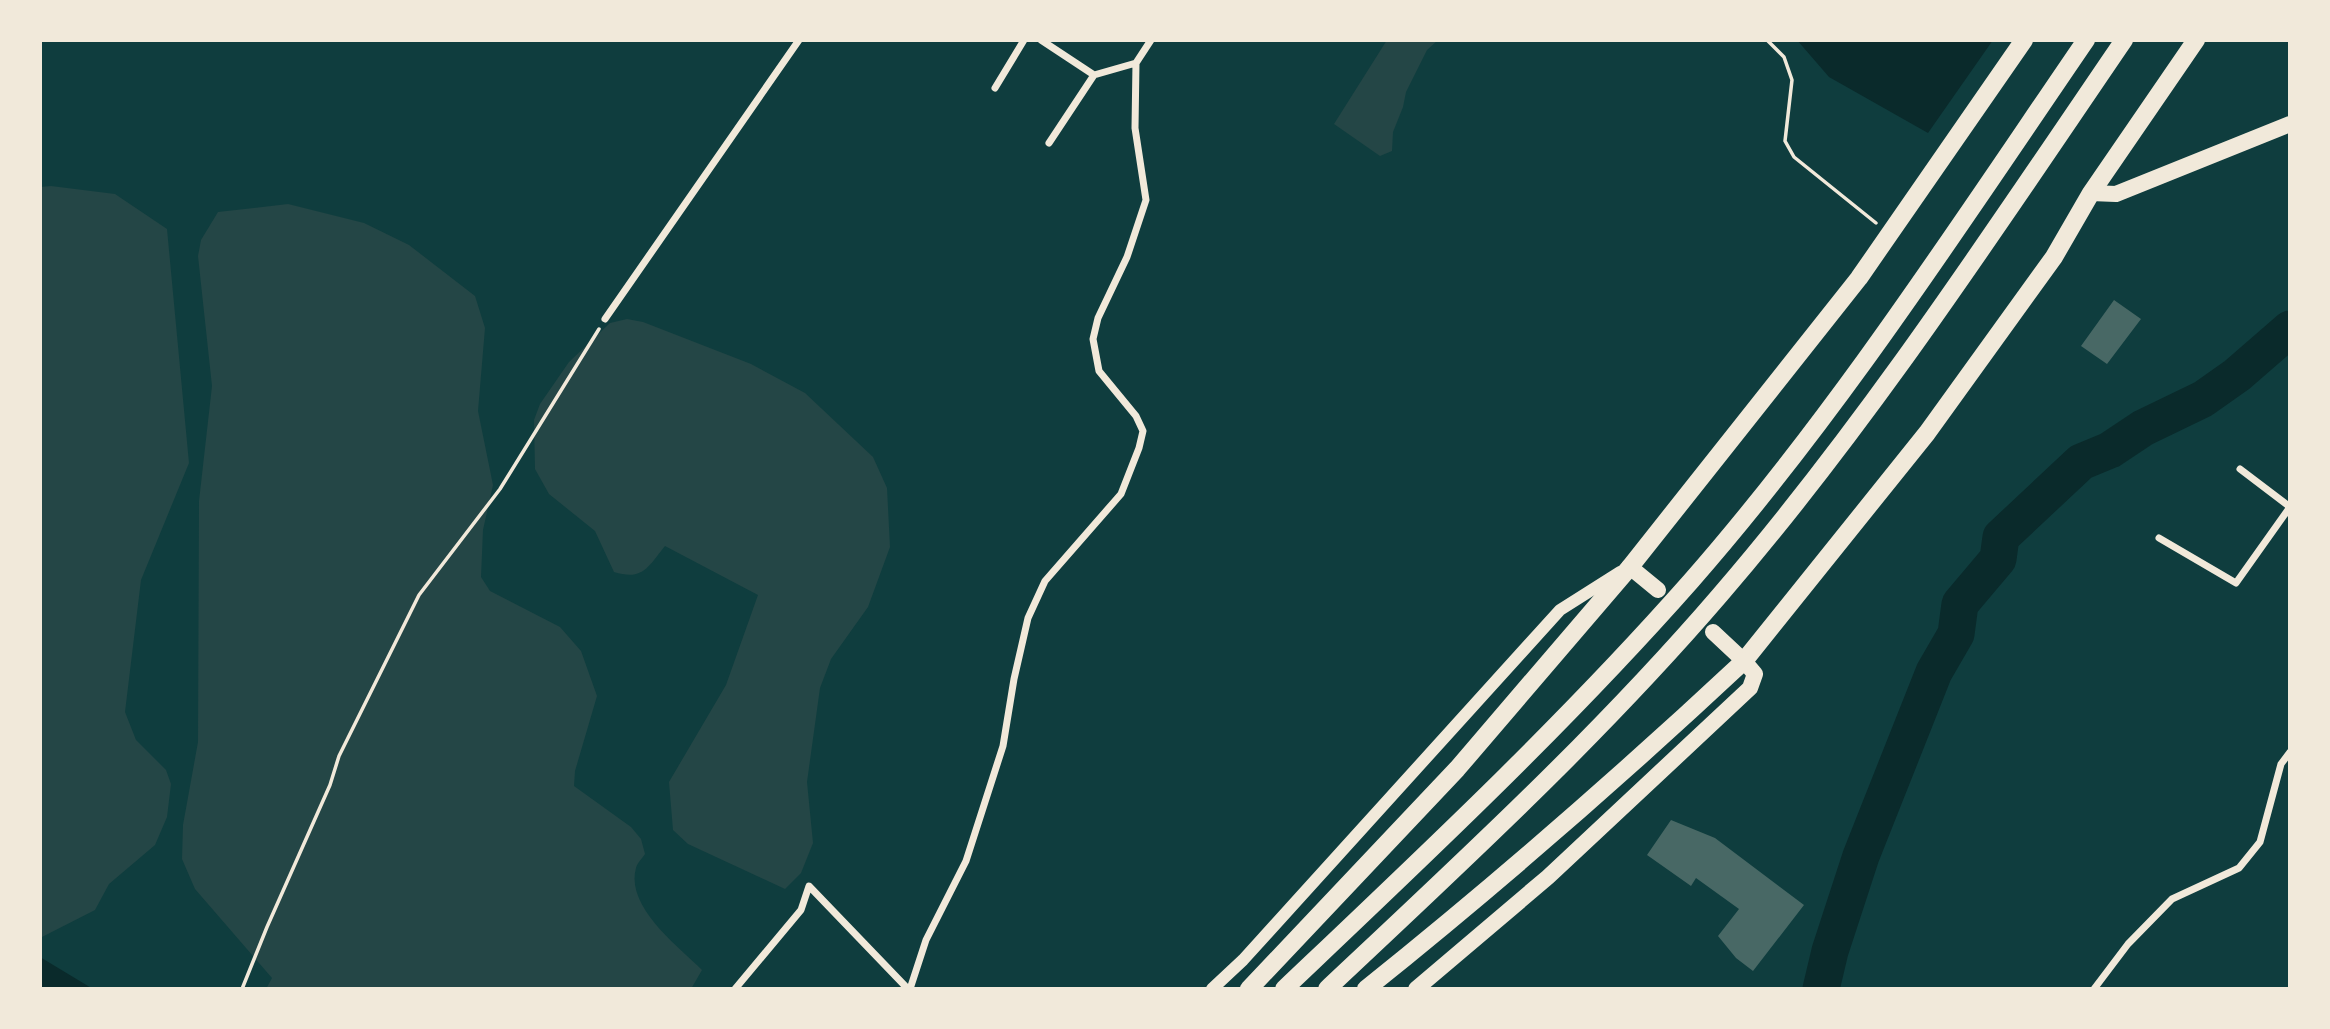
<svg xmlns="http://www.w3.org/2000/svg" width="2330" height="1029" font-family="'Archivo Narrow',sans-serif">
<rect width="100%" height="100%" fill="#0f3d3e"/>
<path fill="#244646" d="M1387 40H1438L1427 50 1406 92 1403 107 1393 132 1392 151 1380 156 1334 124Z
M51 186 115 194 167 229 189 463 141 580 125 712 136 740 166 770 171 784 167 817 155 845 109 884 95 910 40 938V187Z
M288 204 364 223 409 245 475 296 485 328 478 411 493 485 483 530 481 577 490 591 560 627 581 651 597 696 575 771 574 786 631 827 641 839 645 854C642 859 637 863 636 868 625 907 679 947 702 970L691 989H266L272 978 195 889 182 859 183 825 198 742 199 501 212 386 198 256 201 240 218 212Z
M627 319 643 322 751 364 805 393 873 457 887 488 890 547 868 607 831 659 820 688 807 782 813 843 801 873 785 889 688 844 673 830 669 782 726 685 758 595 665 546C648 567 643 581 614 572L595 531 549 494 535 469 534 420 540 404 569 362 610 323Z"/>
<path fill="#0a2a2b" d="M1797 40H1993L1928 133 1829 77Z
M40 957 93 989H40Z"/>
<g fill="none" stroke-linecap="round" stroke-linejoin="round">
<path stroke="#0a2a2b" stroke-width="37" d="M1821 989 1830 951 1861 856 1934 672 1956 634 1960 604 1998 559 2001 537 2081 462 2110 450 2143 428 2203 399 2237 375 2290 329"/>
</g>
<path fill="#486865" d="M2114 300 2141 319 2107 364 2081 346Z
M1671 820 1715 838 1804 905 1753 971 1736 958 1718 936 1739 909 1696 878 1691 886 1647 855Z"/>
<g fill="none" stroke-linecap="round" stroke-linejoin="round">
<path stroke="#f1e9da" stroke-width="3.5" d="M1767 40 1784 57 1792 80 1785 141 1794 157 1876 223
M242 989 267 927 330 785 339 756 419 595 500 489 599 329"/>
<path stroke="#f1e9da" stroke-width="7" d="M1041 40 1094 75 1136 63
M995 88 1024 40
M1049 143 1094 75
M605 319 799 40
M2240 469 2290 507
M2159 538 2236 583 2290 507
M735 989 801 910 809 886 908 989
M910 989 926 940 966 861 1003 746 1014 679 1028 618 1045 581 1121 494 1139 448 1143 431 1136 416 1099 371 1093 339 1098 318 1127 257 1146 200 1135 128 1136 63 1151 40
M2094 989 2128 944 2172 899 2239 868 2260 842 2281 764 2290 752"/>
<path stroke="#f1e9da" stroke-width="12" d="M1212 989 1243 960 1560 610 1620 572"/>
<path stroke="#f1e9da" stroke-width="16" d="M2091 193 2116 194 2290 124
M1630 567 1658 590
M1416 989 1548 877 1750 688 1755 674 1744 661 1713 632"/>
<path stroke="#f1e9da" stroke-width="18" d="M1630 567 1859 278 2024 40
M1744 661 1927 433 2054 257 2091 193 2196 40"/>
<path stroke="#f1e9da" stroke-width="18" d="M1249 989 1457 769 1630 567
M1284 989C1423 857 1564 725 1691 581 1838 413 1960 224 2086 40
M1327 989C1462 862 1599 736 1720 595 1869 422 1995 229 2124 40
M1366 989C1497 884 1622 775 1744 661"/>
</g>
<rect width="2330" height="1029" fill="none" stroke="#f1e9da" stroke-width="84"/>
</svg>
